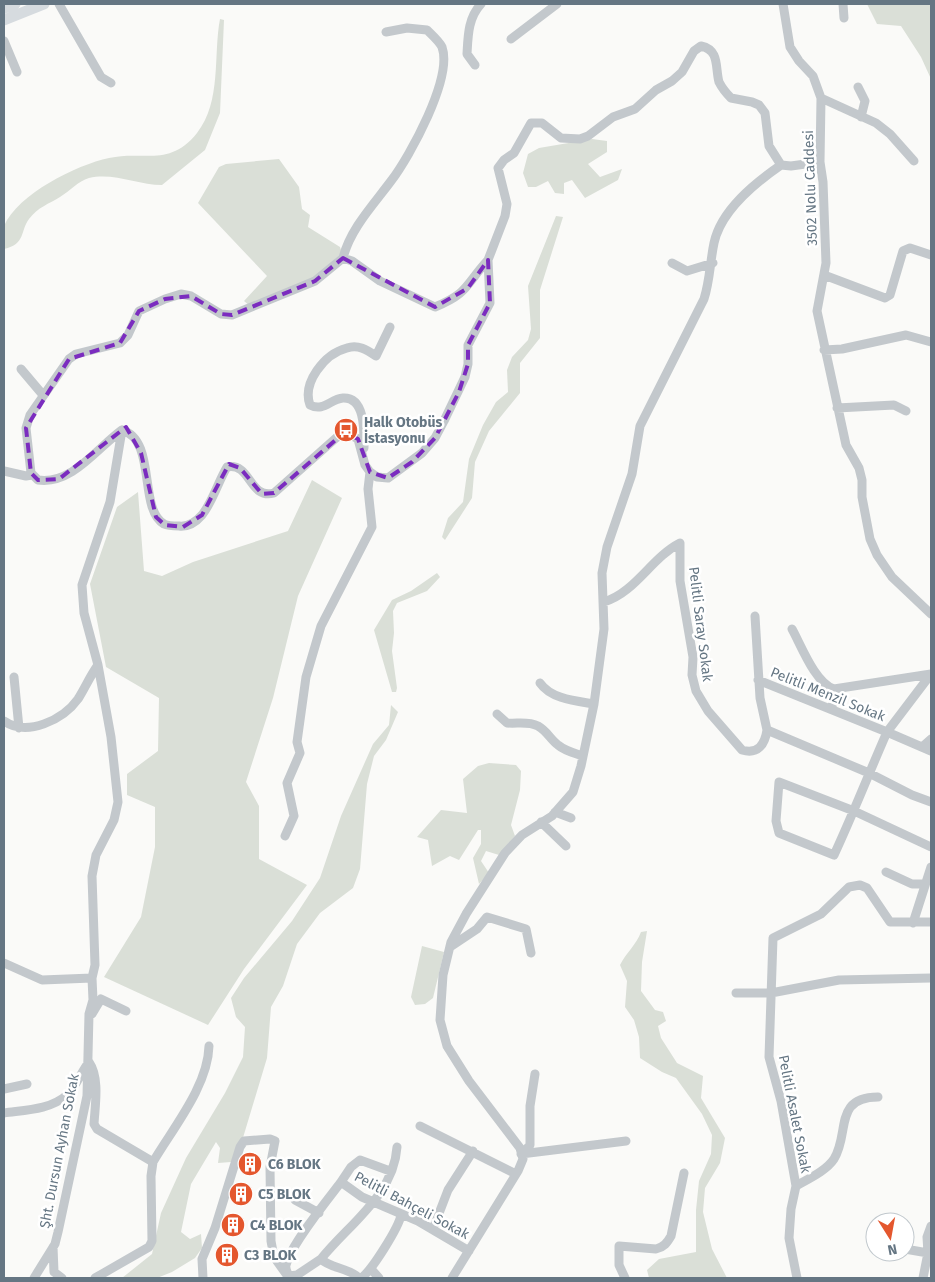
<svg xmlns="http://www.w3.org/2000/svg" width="935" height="1282" font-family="'Fira Sans',sans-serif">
<rect width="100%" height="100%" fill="#fafaf8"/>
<path fill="#dadfd7" d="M867 4H931V79L921 57 901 26 877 24Z
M220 19 224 20 220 113 205 150 162 185C138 185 113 172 89 178 78 181 70 191 60 197 49 204 38 207 29 219 20 231 26 244 4 249 4 243 1 231 4 226 18 194 76 165 109 158 143 150 169 168 197 133 222 101 213 55 220 19Z
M592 139 607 141V152L588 164 600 177 622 169 618 180 585 198 572 180 564 183V194L555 193 548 181 536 187H528L523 173 528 154 539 148Z
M279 159 299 187 302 209 310 215 308 227 340 247 342 253 314 278 250 306 244 301 267 276 198 203 219 167 226 164Z
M556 216 563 217 540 290V338L520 363V393L489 431 475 462 472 498 445 540 442 537 448 518 463 502 469 459 483 425 496 402 508 392 507 370 512 357 528 340 531 329 528 286Z
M312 480 342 498 298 596 273 698 246 782 259 806V859L307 885 244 969 208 1025 104 977 141 917 155 847V807L127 795V774L158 751 159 698 106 667 90 584 117 507 138 492 144 571 162 576 193 562 288 531Z
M437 573 440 577 427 591 397 603 393 611 394 633 392 651 397 688 396 692H392L374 630 392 600 411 591Z
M391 705 398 712 386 740 374 756 367 784 360 869 353 888 320 913 297 944 283 986 271 1007 267 1058 242 1141 231 1162 218 1163 220 1148 216 1142 191 1184 181 1232 190 1239 201 1234 202 1248 195 1258 172 1272 157 1278H122L152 1254 161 1213 186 1158 225 1093 243 1057 245 1027 236 1017 231 998 244 978 292 921 320 878 341 816 373 744 389 725Z
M489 763 516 765 521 771 520 790 511 825 515 836 499 855 486 851 481 861 489 873 479 884 473 858 481 844V830H478L459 860 450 856 432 866 428 840 417 837 441 810 467 813 463 779 478 766Z
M647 931 642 962 641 991 655 1010 663 1012 666 1021 658 1026 661 1038 677 1063 703 1076 701 1098 725 1138 720 1163 705 1188 703 1212 712 1249 727 1278H649L647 1270 659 1259 696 1252V1210L699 1181 711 1154 712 1135 702 1114 676 1078 662 1072 640 1058 639 1037 634 1020 625 1007 627 981 620 965C626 953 636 945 641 932Z
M422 946 444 952 433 998 425 1004 415 1005 411 997Z"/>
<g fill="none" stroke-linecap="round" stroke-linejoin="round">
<path stroke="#c3c8cc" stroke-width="9" d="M59 4 101 77 111 83
M783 4 790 47 799 61 813 76 821 98 820 162 823 182 826 263 817 311 846 445 859 468 862 480V497L870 539 877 555 892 577 931 614
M843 4 844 18
M511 39 557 4
M4 41 17 72
M475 65 467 54C468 36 468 18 481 4
M858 87 865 101 861 117
M821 98 876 123 890 134 914 161
M781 165 791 166 820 162
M343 258C350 229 374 204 391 181 410 156 453 78 442 47 439 41 432 35 427 30L407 28 386 32
M488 260C465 285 469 293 435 307L380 281 352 261 343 258 315 281 232 315 221 314 191 296 181 294 165 299 139 311 128 335 120 343 76 354 69 359 30 415 26 428 31 473 38 480C72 485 97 448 122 430 157 440 138 509 164 524 168 526 174 526 179 526 188 527 196 522 202 515 213 501 218 482 227 467 251 462 249 500 274 493L336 438 345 432 358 439 365 465 370 472 377 477 388 478 422 453 435 438 444 421 465 377 468 364V345L490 303 488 260 505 216 507 204 498 168 504 160 514 153 531 123H542L561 138 580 139 588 136 613 117 635 109 656 90 672 81 682 72 694 51 701 46C720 50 715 68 719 82 722 88 726 93 731 98L752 102 759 105 765 113 769 146 781 165
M672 263 687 271 713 263
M824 275 885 298 890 295 903 251 910 248 931 255
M824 350 842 349 906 335 931 342
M21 369 43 395
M837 408 894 405 906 411
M364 448C364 433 366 397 343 398 330 399 324 412 310 405 302 383 324 354 347 348 358 344 367 350 376 356L390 327
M4 471 26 476 32 475
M604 602C636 592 651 558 680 543V581L693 657 692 675 696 691 708 711 742 750C758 755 765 744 767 730
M755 616 760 698 767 730
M792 629C801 645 815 683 834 689V701L831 709
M931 674 887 732 931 751
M14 677 19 728
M758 680 887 732C869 773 853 814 834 855L779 833 776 821 779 782 854 811 931 847
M540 683C551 699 576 701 594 704
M834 689 931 674
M497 714 507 723C517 724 528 721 538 726 547 731 550 739 558 745 565 751 574 753 583 756
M4 721C27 737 63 720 78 699 85 688 90 676 98 665L84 613 82 585 110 502 122 430
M767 730 869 773 912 795 931 802
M922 747 931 739
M555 812 571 818
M541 822 566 846
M285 836 294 816 287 783 300 753 297 742 306 677 321 626 372 527 368 489 370 472
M886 872 912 884H925
M913 923 931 867
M450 947 477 929 487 917 526 929 531 953
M4 963 42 980 92 978
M736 993H771L839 980 931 978
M92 1014 101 999 126 1011
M4 1089 27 1084
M4 1113C25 1110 50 1110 67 1095 76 1087 81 1072 89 1062 100 1078 95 1105 94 1124L97 1129 153 1162C173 1128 208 1086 209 1046
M420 1126 516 1174
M521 1154 626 1141
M522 1154 530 1145V1106L535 1074
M341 1182 351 1167 360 1160 390 1171
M796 1186C808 1179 826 1171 834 1159 850 1134 833 1097 878 1097
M295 1200 319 1213
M433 1229 448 1190 473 1151
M53 1247 54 1272 62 1278
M905 1249 928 1253 923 1278
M928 1253 927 1237 931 1226
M321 1259 297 1275 289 1276C287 1272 285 1269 286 1265 290 1246 328 1199 341 1182L362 1197 418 1221 469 1251
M371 1269 379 1278
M34 1278 55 1244 58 1232 87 1096 89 1014 93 1000 92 978 95 965 92 876 96 855 114 820 118 802 111 737 98 665
M95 1278 149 1247 152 1241 151 1176 153 1162
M203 1278 202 1259 215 1228 240 1147 244 1141 270 1139 275 1141 270 1167 271 1241 274 1257 289 1278
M359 1278C348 1267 331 1269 321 1259 348 1225 394 1195 397 1147
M361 1278C371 1272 399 1227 401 1215
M452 1278 518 1171 523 1159 520 1148 469 1081 447 1046 440 1020 443 975 451 942 466 914 505 853 522 835 552 816 573 792 581 766 594 704 604 629 602 573 607 547 632 474 640 426 704 299C710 280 710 262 714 243 721 210 755 183 781 165
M625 1278 619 1265V1246L656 1249C664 1247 667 1243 671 1236L684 1173
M797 1278 789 1238 791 1209 796 1186 781 1101 769 1057 773 938 821 914 849 887 860 885 867 888 890 922H931"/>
<path stroke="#d6dbdf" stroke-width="11" d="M4 8 15 4
M4 20 44 4"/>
</g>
<path fill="none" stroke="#7b2cbf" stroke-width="4" stroke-dasharray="10 6" stroke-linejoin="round" d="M343 258 435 307 468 288 488 260 490 303 468 345V364L459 392 435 438 412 462 388 478 370 472 358 439 345 432 274 493 262 494 240 468 229 464 202 515 183 527 165 525 156 517 141 453 126 427 59 479 38 480 31 473 26 428 69 359 120 343 139 311 165 299 191 296 221 314 232 315 315 281Z"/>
<defs>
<g id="bus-disc" transform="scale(1.25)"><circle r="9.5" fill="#e4572e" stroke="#fff"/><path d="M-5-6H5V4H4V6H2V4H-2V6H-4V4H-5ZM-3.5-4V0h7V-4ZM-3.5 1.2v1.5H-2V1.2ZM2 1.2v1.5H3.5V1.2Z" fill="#fff"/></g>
<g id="building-disc" transform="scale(1.25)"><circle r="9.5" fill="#e4572e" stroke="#fff"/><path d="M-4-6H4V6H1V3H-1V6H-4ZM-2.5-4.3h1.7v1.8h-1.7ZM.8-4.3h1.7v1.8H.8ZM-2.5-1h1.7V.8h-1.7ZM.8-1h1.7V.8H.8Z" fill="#fff"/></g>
</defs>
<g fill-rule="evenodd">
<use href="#bus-disc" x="346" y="430"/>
<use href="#building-disc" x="250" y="1164"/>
<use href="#building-disc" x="241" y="1194"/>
<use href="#building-disc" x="233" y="1225"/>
<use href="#building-disc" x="227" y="1255"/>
</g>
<g text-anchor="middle" stroke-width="5" stroke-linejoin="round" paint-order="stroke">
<g font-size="14" fill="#657683" stroke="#fff">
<text transform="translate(810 188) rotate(-92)" y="5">3502 Nolu Caddesi</text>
<text transform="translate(701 624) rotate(83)" y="5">Pelitli Saray Sokak</text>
<text transform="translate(828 694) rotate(22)" y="5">Pelitli Menzil Sokak</text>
<text transform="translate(795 1114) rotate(79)" y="5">Pelitli Asalet Sokak</text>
<text transform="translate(59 1151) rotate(-79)" y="5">Şht. Dursun Ayhan Sokak</text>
<text transform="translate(412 1205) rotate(28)" y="5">Pelitli Bahçeli Sokak</text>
</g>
<g font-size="14" font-weight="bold" fill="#657683" stroke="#fff" text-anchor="start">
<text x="364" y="427">Halk Otobüs<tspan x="364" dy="16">İstasyonu</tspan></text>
<text x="268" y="1169">C6 BLOK</text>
<text x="258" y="1199">C5 BLOK</text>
<text x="250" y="1230">C4 BLOK</text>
<text x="244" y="1260">C3 BLOK</text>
</g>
</g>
<rect width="935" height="1282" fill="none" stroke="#657683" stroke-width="10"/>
<g transform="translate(890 1237) rotate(169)"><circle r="24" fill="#ffffff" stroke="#c1c8cd"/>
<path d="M0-4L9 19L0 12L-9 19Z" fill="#e4572e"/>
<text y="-8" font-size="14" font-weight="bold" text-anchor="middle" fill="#657683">N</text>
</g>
</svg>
